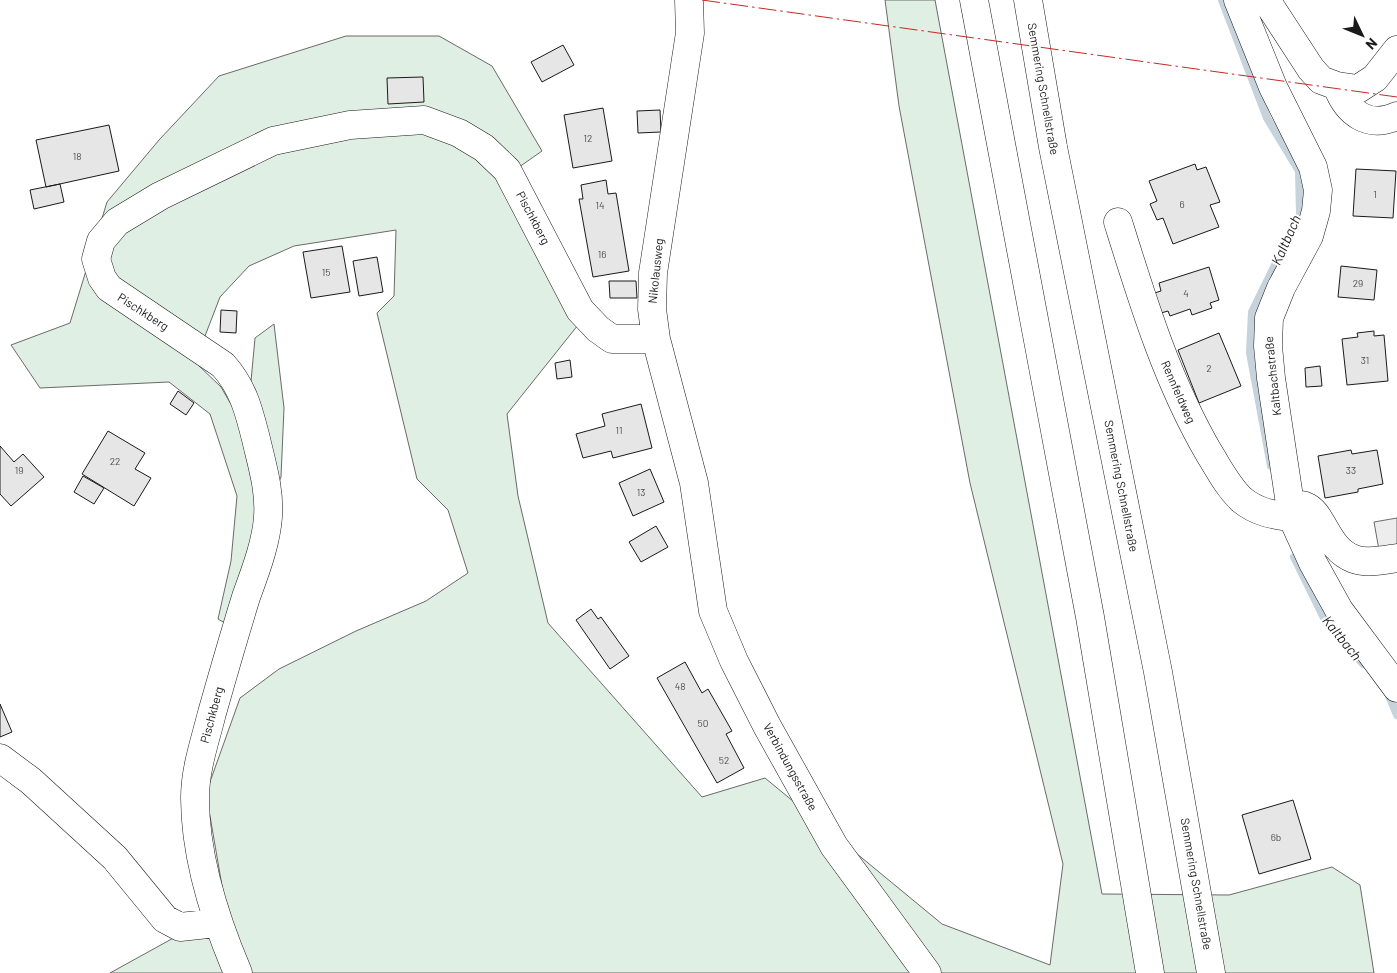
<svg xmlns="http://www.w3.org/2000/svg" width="1397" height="973" font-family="Barlow,sans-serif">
<rect width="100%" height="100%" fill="#fff"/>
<path fill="#e0efe3" stroke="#6a6a6a" d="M885 0H935L1102 894 1229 895 1332 867 1360 885 1374 973H110L226 909 206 793 240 698 279 669 356 631 426 601 468 573 448 510 417 479 377 313 394 296 396 230 294 246 249 266 220 297 195 362 221 387 236 413 255 399 251 381 255 338 274 324 284 408 281 477 261 526 232 627 218 619 231 561 237 496 210 414 169 382 40 388 11 345 70 323 107 202 159 140 219 76 346 36H439L492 66 542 151 502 179 582 320 507 414 518 496 548 623 702 797 765 778 942 924 1050 965 1063 864 970 483 899 106Z"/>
<path fill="#ededed" stroke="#6a6a6a" d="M1397 518V547L1379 550 1374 522Z"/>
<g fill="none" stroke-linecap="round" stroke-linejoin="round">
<path stroke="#c6d2dc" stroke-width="8" d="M1222 0 1267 118 1299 171 1300 214 1252 312 1250 353 1271 466
M1294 557 1325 620 1363 664
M1387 691 1397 715"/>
</g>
<path fill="#e6e6e6" stroke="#1a1a1a" d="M563 45 574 65 542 82 531 62Z
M423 77 424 102 388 104 387 78Z
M603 108 612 161 573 168 564 115Z
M660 110 661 132 638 133 637 111Z
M109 125 119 171 46 187 36 140Z
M1195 164 1197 170 1206 167 1220 202 1210 205 1219 227 1173 244 1163 218 1157 220 1150 204 1157 201 1149 181Z
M1356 169 1396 171 1393 218 1353 216Z
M606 180 608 194 616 193 629 271 593 277 579 199H583L581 185Z
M60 184 64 202 34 209 30 190Z
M342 246 350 292 311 298 303 252Z
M377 257 383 292 359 296 353 261Z
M1341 266 1377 270 1374 300 1338 297Z
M1209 267 1219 300 1210 303 1212 308 1192 315 1190 309 1170 316 1168 311 1154 315 1148 295 1161 291 1159 283Z
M609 281H636L637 298H610Z
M221 310 237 311 236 333 220 332Z
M1374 331V336L1384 335 1388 381 1347 385 1342 339 1358 337 1357 333Z
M1219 333 1241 386 1199 403 1178 350Z
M570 360 572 377 557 379 555 363Z
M1320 366 1322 386 1306 387 1305 368Z
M178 391 194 403 186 415 170 404Z
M641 404 652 448 613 458 611 451 583 458 576 434 605 426 602 414Z
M108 431 145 453 135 469 151 478 134 506 82 474Z
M0 446 14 462 23 454 44 477 11 506 0 494Z
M1351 450 1352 454 1377 450 1383 484 1358 489V492L1325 498 1318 456Z
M650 469 664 502 633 516 619 483Z
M83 476 104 488 94 504 74 492Z
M656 526 668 547 641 562 629 542Z
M591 609 598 619 601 617 629 656 610 669 576 620Z
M685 662 702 693 708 689 732 731 726 734 744 768 717 783 657 678Z
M0 704 12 732 0 737Z
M1293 800 1311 859 1259 874 1242 815Z"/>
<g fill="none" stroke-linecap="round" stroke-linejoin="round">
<g stroke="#1a1a1a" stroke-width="29">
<path id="minor" d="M689 0 690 33 653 273 652 309 656 339 694 483 713 611 734 661 767 726 834 846 927 973
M1238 0 1273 87 1313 167 1318 190 1316 211 1309 236 1281 288 1269 318 1268 346 1271 378 1292 517 1313 563 1339 610 1397 688
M1266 0 1311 69 1321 80 1337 86 1358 89 1375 78 1397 50
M1337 86C1347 113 1368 129 1397 116
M1118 222C1143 302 1167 381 1209 453 1219 469 1228 487 1242 500 1257 512 1272 515 1292 517
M1290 505C1295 505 1301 504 1305 506 1323 512 1326 549 1354 559 1367 564 1384 560 1397 558
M0 758 31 781 115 858 165 919 180 927 217 923
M238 973C215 919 195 858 195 798 195 769 205 741 212 713 223 674 234 636 246 597 255 572 266 544 268 517 270 490 262 465 256 439 249 411 243 387 223 365L109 288 102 278 96 259 101 241 117 222 160 196 273 141 350 125 424 120 459 133 484 148 507 170 580 310 598 329 612 339H656"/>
</g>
<g stroke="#1a1a1a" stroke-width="29">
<path id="highway" d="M974 0 1090 617 1150 973
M1028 0 1053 147 1158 672 1211 973"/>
</g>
<use href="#minor" stroke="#fff" stroke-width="28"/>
<use href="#highway" stroke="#fff" stroke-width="28"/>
<path stroke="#c62828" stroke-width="1" stroke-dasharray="18 4 2.5 4" stroke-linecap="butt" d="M702 0 1397 97"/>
</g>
<g text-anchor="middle" stroke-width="4" stroke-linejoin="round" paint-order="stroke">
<g font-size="10" fill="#4d4d4d">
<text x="588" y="142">12</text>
<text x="77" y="160">18</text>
<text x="1375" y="198">1</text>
<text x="1182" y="208">6</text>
<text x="600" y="209">14</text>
<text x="602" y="258">16</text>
<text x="326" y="276">15</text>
<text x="1358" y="287">29</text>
<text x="1186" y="297">4</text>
<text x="1365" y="364">31</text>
<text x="1209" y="372">2</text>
<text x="619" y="434">11</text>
<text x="115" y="465">22</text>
<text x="19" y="474">19</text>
<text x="1351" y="474">33</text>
<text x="641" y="496">13</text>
<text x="680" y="690">48</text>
<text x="703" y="727">50</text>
<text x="724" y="764">52</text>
<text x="1276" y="841">6b</text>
</g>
<g font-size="12" fill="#1a1a1a" stroke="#fff">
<text transform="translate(1043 89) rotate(80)" y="4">Semmering Schnellstraße</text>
<text transform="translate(533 218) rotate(62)" y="4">Pischkberg</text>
<text transform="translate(656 271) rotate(-84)" y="4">Nikolausweg</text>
<text transform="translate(143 312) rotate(33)" y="4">Pischkberg</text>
<text transform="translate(1273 376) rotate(-96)" y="4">Kaltbachstraße</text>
<text transform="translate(1178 392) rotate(66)" y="4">Rennfeldweg</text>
<text transform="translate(1121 486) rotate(79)" y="4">Semmering Schnellstraße</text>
<text transform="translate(212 715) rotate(-75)" y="4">Pischkberg</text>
<text transform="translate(790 767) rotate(61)" y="4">Verbindungsstraße</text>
<text transform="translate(1196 884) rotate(80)" y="4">Semmering Schnellstraße</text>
</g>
<g font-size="14" font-style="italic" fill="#1a1a1a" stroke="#fff">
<text transform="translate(1286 240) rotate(-66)" y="5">Kaltbach</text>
<text transform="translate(1342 638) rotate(51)" y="5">Kaltbach</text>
</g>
</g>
<g transform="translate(1362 35) rotate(133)" stroke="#ffffff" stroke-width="4" paint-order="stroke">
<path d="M0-4L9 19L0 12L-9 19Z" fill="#1a1a1a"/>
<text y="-8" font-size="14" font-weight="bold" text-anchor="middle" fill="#1a1a1a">N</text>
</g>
</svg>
